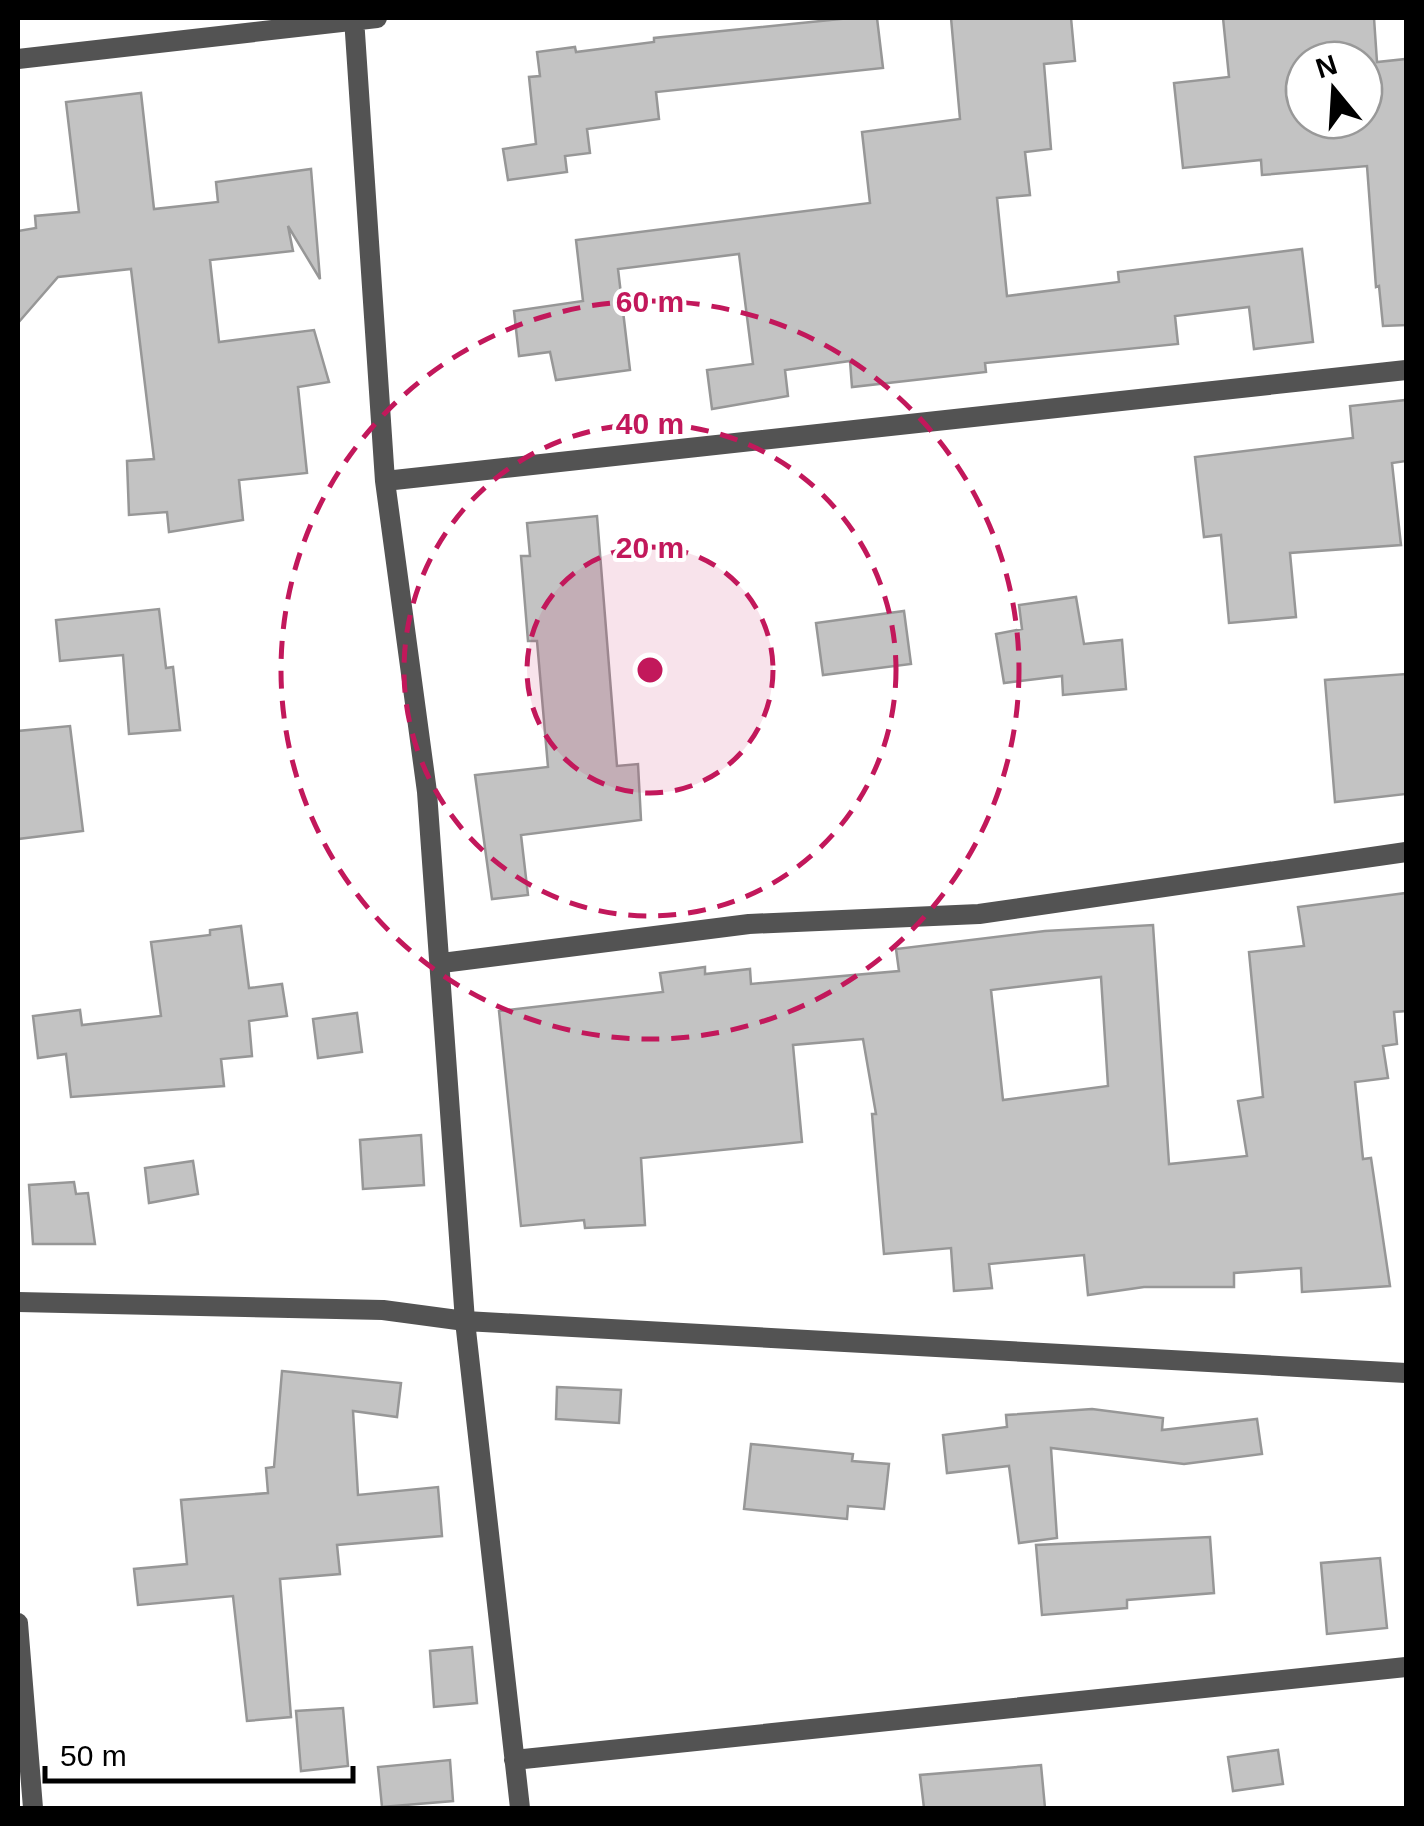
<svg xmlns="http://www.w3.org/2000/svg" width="1424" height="1826" font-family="Arial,sans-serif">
<rect width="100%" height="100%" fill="#fff"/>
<path fill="#c3c3c3" stroke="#979797" stroke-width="2.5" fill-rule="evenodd" d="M850 18H877L883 68 656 92 659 119 587 129 590 153 565 156 567 172 508 180 503 149 536 144 529 77 540 76 537 52 575 47 576 52 654 42V38Z
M951 18H1071L1075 61 1044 64 1051 149 1025 152 1030 195 997 198 1007 296 1119 282 1118 272 1302 249 1313 342 1254 349 1249 307 1175 316 1178 344 985 363 986 372 852 387 850 361 785 370 788 396 712 409 707 370 753 364 739 254 618 269 630 370 556 380 550 352 519 356 514 311 583 301 576 240 870 203 862 132 960 119Z
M1223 18H1374L1377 62 1406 59V325L1383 326 1379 286 1376 287 1367 166 1262 175 1261 160 1183 168 1174 83 1229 77ZM1304 60H1364V120H1304Z
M141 93 154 209 218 202 216 182 311 169 320 279 288 226 293 251 210 260 219 342 314 330 329 382 298 387 307 473 239 480 243 520 169 532 167 512 129 515 127 461 154 459 131 269 58 277 18 323V231L36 228 35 216 79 212 66 102Z
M1406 400V461L1392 463 1401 545 1290 553 1296 617 1229 623 1221 535 1204 537 1195 457 1353 438 1350 406Z
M597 516 617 766 638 764 641 820 521 835 528 895 492 899 475 775 548 767 537 641H528L521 556H530L527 523Z
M1076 597 1084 644 1122 640 1126 689 1063 695 1062 676 1004 683 996 634 1022 629 1019 605Z
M159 609 166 668 173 667 180 730 129 734 123 655 60 661 56 620Z
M904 611 911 664 823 675 816 623Z
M1406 674V794L1335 802 1325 680Z
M70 726 83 831 18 839V731Z
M1406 893V1011L1394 1012 1397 1044 1383 1046 1388 1078 1355 1082 1363 1159 1371 1158 1390 1286 1302 1292 1301 1268 1234 1273V1287H1144L1088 1295 1084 1255 989 1264 992 1288 954 1291 951 1248 884 1254 872 1114H876L863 1039 793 1045 802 1142 641 1158 645 1225 585 1228 584 1220 521 1226 499 1011 663 992 660 973 705 967V974L750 969 751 984 899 971 896 949 1045 931 1153 925 1169 1164 1247 1156 1238 1101 1263 1097 1249 952 1304 946 1298 907ZM1101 977 1108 1086 1003 1100 991 990Z
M241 926 249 988 282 984 287 1016 249 1021 252 1056 221 1059 224 1086 71 1097 66 1054 38 1058 33 1016 80 1010 82 1025 161 1016 151 942 210 935V930Z
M357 1013 362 1052 318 1058 313 1019Z
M421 1135 424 1185 363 1189 360 1140Z
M193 1161 198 1194 149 1203 145 1168Z
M74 1182 76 1194 88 1193 95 1244H33L29 1185Z
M282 1371 401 1383 397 1417 353 1411 358 1495 438 1487 442 1536 337 1545 340 1574 280 1579 291 1717 247 1721 233 1596 138 1605 134 1569 187 1564 181 1500 268 1493 266 1468 274 1467Z
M557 1387 621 1390 619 1423 556 1419Z
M1092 1409 1163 1418 1162 1430 1257 1419 1262 1454 1184 1464 1051 1448 1057 1538 1019 1543 1009 1466 947 1473 943 1435 1007 1427 1006 1415Z
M751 1444 853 1454 852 1461 889 1464 884 1509 848 1506 847 1519 744 1509Z
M1210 1537 1214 1593 1127 1600V1608L1042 1615 1036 1545Z
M1380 1558 1387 1628 1327 1634 1321 1563Z
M472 1647 477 1703 434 1707 430 1651Z
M343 1708 348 1766 301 1771 296 1711Z
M1278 1750 1283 1784 1233 1791 1228 1757Z
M450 1760 453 1801 382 1807 378 1767Z
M1041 1765 1045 1808H924L920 1775Z"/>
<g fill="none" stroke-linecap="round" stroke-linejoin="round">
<path stroke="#535353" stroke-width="20" d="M354 18 385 481 427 792 465 1321 520 1808
M18 59 377 18
M385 481 1406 370
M442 963 749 924 979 914 1406 852
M18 1302 383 1310 465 1321 1406 1373
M18 1623 33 1808
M514 1760 1406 1667"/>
</g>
<circle cx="650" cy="670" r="123" fill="#c2185b" fill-opacity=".12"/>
<g fill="none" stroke="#c2185b" stroke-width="5" stroke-dasharray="18 12">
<circle cx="650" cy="670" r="123"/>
<circle cx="650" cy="670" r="246"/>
<circle cx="650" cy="670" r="369"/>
</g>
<circle cx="650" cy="670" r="15" fill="#c2185b" stroke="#fff" stroke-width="5"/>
<g font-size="30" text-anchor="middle" font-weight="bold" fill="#c2185b" stroke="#fff" stroke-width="8" stroke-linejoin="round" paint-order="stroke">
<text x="650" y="312">60 m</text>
<text x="650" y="434">40 m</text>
<text x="650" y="558">20 m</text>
</g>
<rect width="1424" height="1826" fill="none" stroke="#000000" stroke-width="40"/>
<g transform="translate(1334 90) rotate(342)"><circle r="48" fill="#ffffff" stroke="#999999" stroke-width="2.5"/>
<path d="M0-8L18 38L0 25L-18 38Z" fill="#000000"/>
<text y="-15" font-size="28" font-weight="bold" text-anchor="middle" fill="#000000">N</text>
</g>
<path d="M45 1766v15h308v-15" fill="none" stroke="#000000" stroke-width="5"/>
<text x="60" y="1766" font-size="30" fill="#000000" stroke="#ffffff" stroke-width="8" paint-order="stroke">50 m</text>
</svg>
